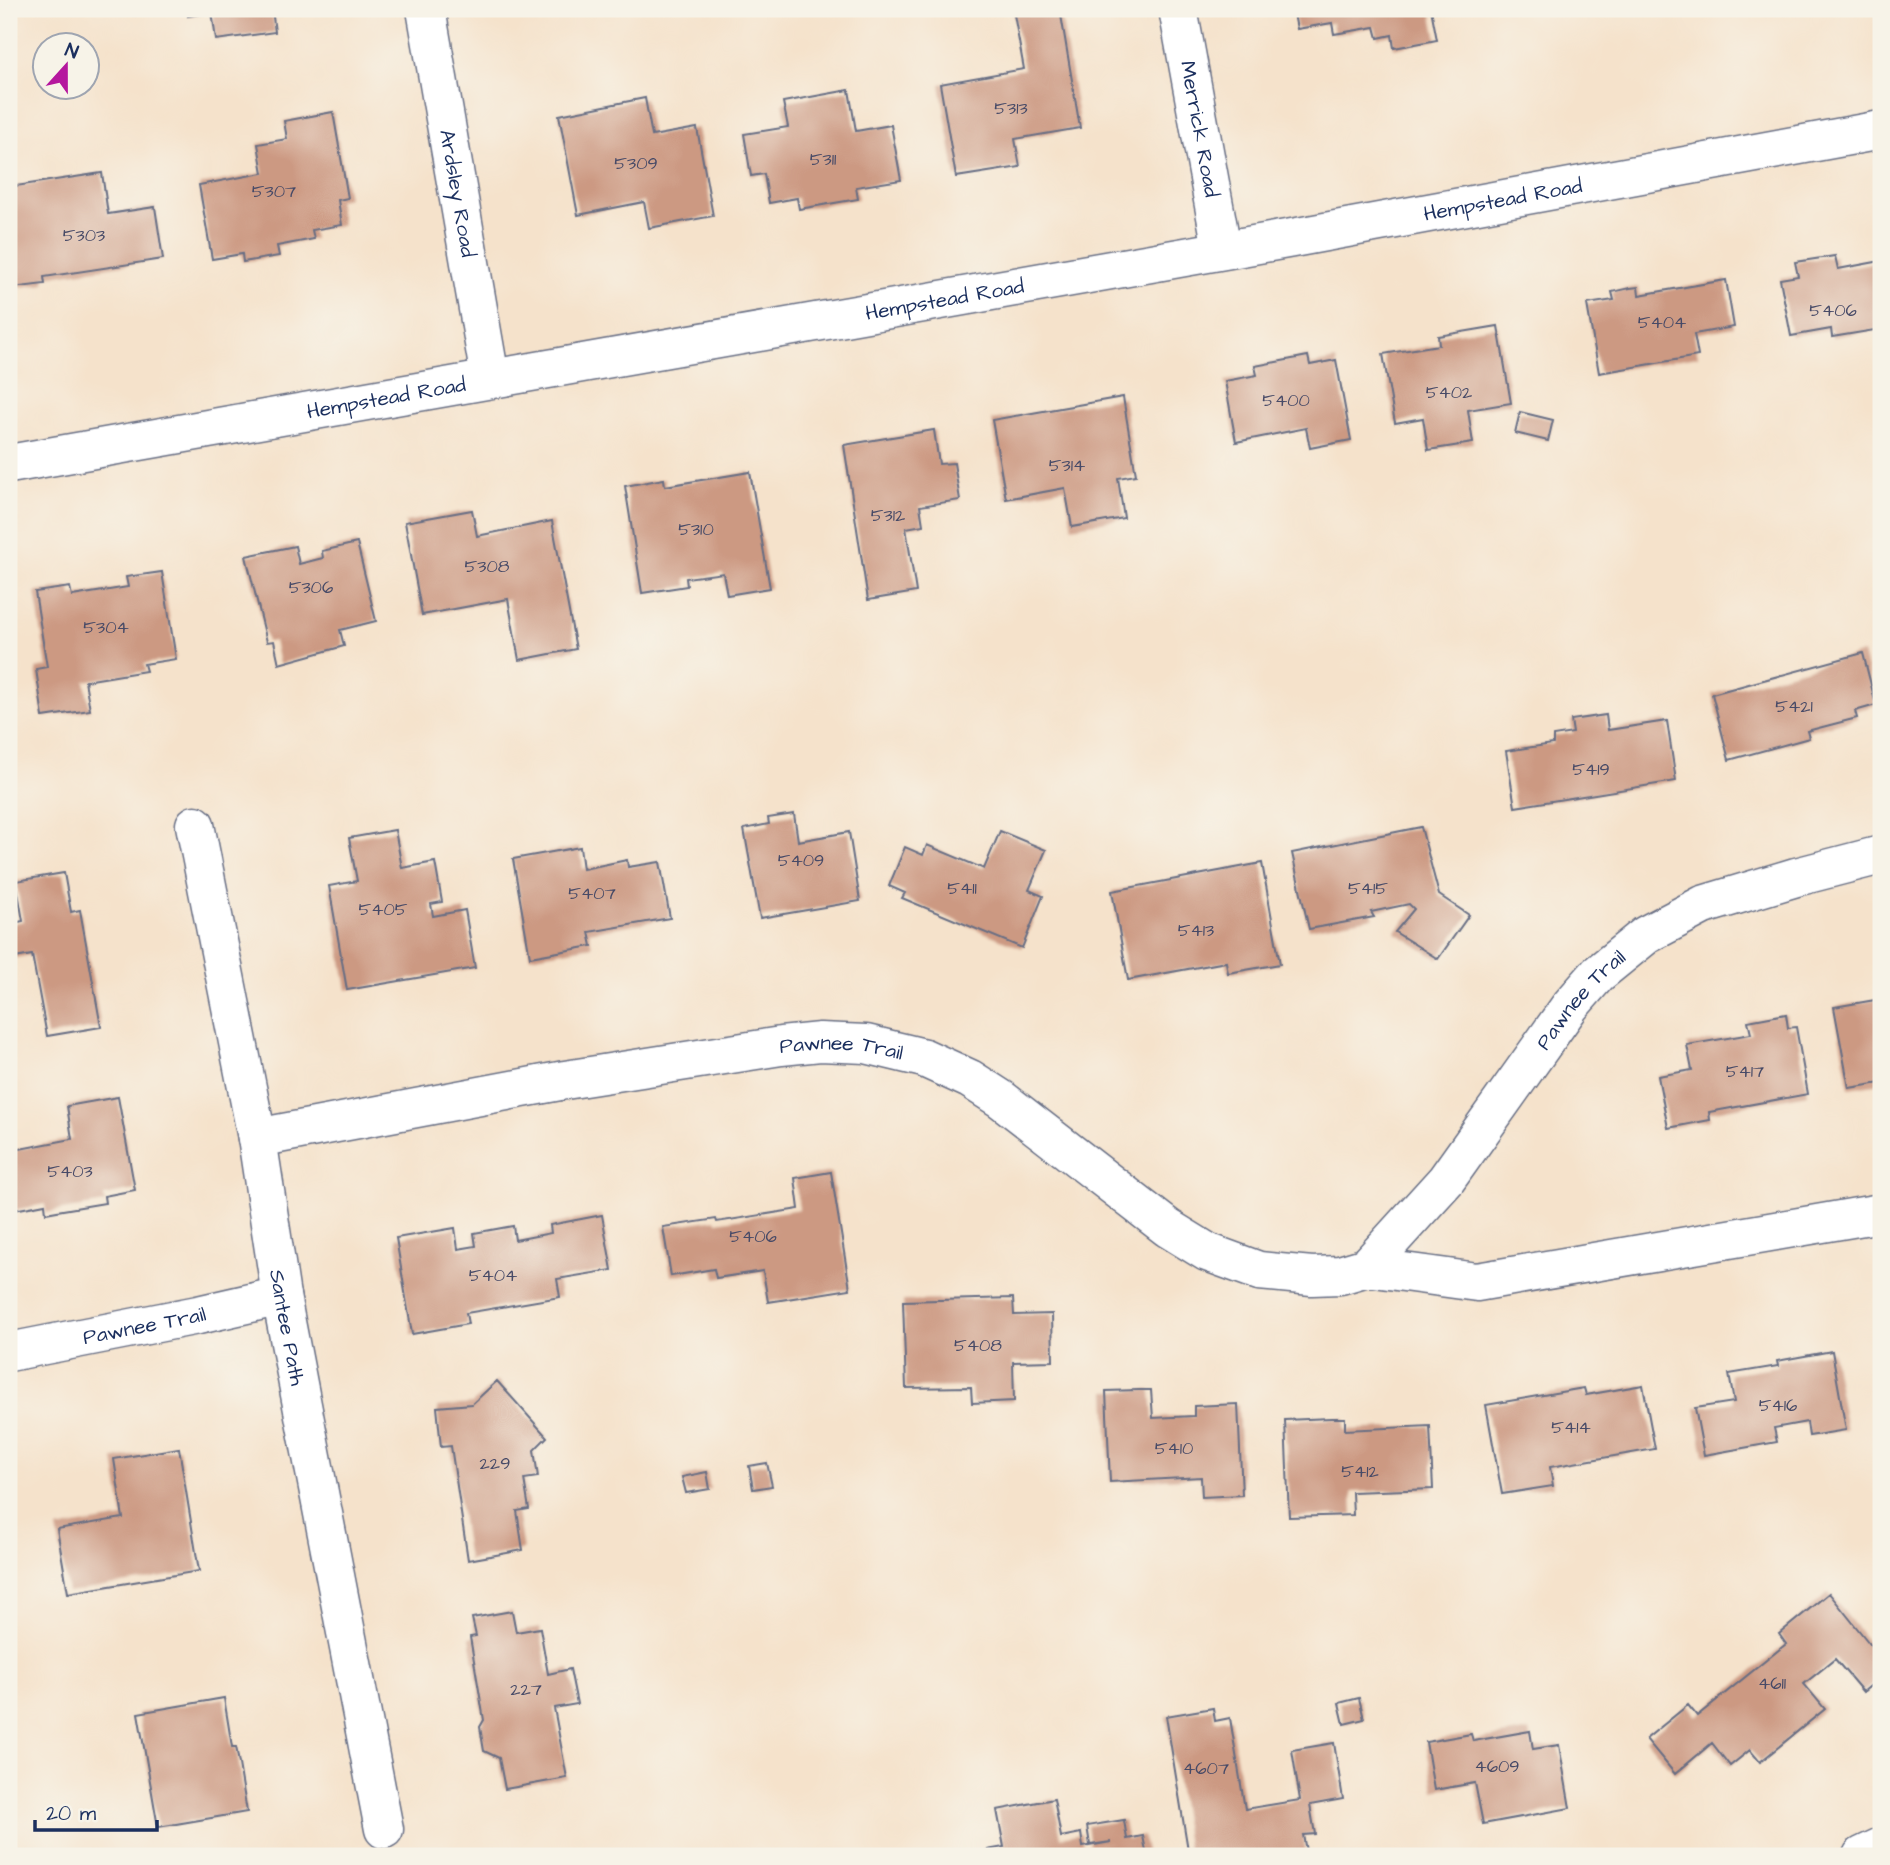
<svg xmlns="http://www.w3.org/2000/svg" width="1890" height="1865" font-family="'Architects Daughter',sans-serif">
<rect width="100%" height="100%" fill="#f7f3e8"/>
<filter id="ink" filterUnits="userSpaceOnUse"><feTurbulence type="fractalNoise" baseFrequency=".0143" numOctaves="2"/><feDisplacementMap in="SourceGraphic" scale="14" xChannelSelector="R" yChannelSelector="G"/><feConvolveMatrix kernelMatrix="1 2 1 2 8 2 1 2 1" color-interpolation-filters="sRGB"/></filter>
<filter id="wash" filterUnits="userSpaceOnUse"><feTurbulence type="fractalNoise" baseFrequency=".00686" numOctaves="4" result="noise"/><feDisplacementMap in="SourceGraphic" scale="28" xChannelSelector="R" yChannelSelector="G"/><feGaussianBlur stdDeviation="1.57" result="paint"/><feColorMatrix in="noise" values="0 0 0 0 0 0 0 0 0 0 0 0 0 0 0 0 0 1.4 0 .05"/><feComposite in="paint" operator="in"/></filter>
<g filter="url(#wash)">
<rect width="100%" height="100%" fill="#f5e2cb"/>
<g id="blocks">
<path fill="#cc9982" d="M187 9H272L275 32 216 40 212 12 188 16Z
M1013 9H1060L1080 128 1015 139 1020 167 956 177 940 84 1024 69Z
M1293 9H1431L1437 40 1394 48 1392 35 1378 38 1375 27 1334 34 1332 23 1297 29Z
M849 90 856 131 891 125 901 180 856 187 858 199 799 209 797 198 769 203 764 174 751 176 744 134 788 127 783 102Z
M645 98 652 136 697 128 713 216 649 228 644 202 578 215 559 115Z
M333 112 348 198 338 200 342 225 312 230 314 239 277 246 279 256 243 262 242 254 212 259 199 185 263 173 258 144 287 139 284 121Z
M102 173 108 214 155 207 163 259 44 277 45 284 12 288 9 267V187Z
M1835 256 1838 269 1881 261V329L1832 337 1831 329 1791 336 1780 279 1798 276 1795 262Z
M1726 280 1734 327 1694 334 1698 356 1599 373 1587 304 1614 300 1612 292 1630 288 1638 287 1639 295Z
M1498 326 1511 403 1468 410 1473 443 1428 450 1423 418 1395 423 1383 354 1439 345 1438 336Z
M1308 356 1310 365 1336 360 1351 440 1310 448 1306 428 1236 442 1225 381 1257 375 1255 366Z
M1123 397 1136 475 1118 478 1124 518 1072 527 1065 488 1006 499 992 420Z
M1520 412 1553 420 1548 441 1515 433Z
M934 430 939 464 954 463 960 500 920 506 923 525 906 528 916 592 868 600 844 445Z
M750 472 770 588 727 595 723 573 686 578 687 586 642 593 625 486 664 479 665 486Z
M472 510 477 536 552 521 576 649 519 660 508 599 422 615 405 522Z
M357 543 376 621 340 630 344 646 279 664 274 641 267 642 246 556 295 546 299 564 323 558 322 551Z
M162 572 176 659 144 664 146 671 85 681 90 710 43 717 36 669 47 667 35 592 70 587 72 596 128 587 126 577Z
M1863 653 1876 705 1855 711 1857 718 1807 731 1809 738 1729 760 1712 694Z
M1606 715 1608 730 1667 721 1676 781 1515 807 1506 751 1553 744V736L1573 733 1571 720Z
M794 814 798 841 849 832 860 901 760 918 744 829 769 824 768 818Z
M1421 827 1439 895 1469 915 1438 959 1395 932 1414 909 1409 904 1371 912 1374 917 1309 929 1292 853Z
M395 830 402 868 435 862 442 902 431 904 433 916 465 910 475 968 347 990 329 886 357 881 349 838Z
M1000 831 1046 850 1029 890 1043 896 1022 948 902 898 905 893 889 886 905 847 923 855 927 845 984 869Z
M580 847 583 869 627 860 628 867 660 862 670 918 589 932 592 946 530 957 513 859Z
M1262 863 1280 964 1228 973 1226 962 1128 980 1112 891Z
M64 873 71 912 80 910 101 1027 47 1036 32 955 9 959V924L23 921 16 881Z
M1881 999V1083L1849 1088 1834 1007Z
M1786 1014 1788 1028 1796 1027 1808 1094 1709 1112 1710 1120 1668 1128 1658 1076 1692 1070 1687 1045 1751 1034 1748 1021Z
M118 1097 135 1190 104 1196 105 1203 57 1211 46 1213 45 1204 9 1211V1151L72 1139 67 1106Z
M831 1172 850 1289 768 1302 763 1271 716 1278 714 1269 671 1276 663 1227 716 1219 717 1222 799 1209 795 1178Z
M602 1215 612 1270 557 1279 560 1297 466 1313 468 1324 412 1334 396 1238 455 1228 458 1249 476 1246 474 1233 513 1226 515 1240 551 1233 550 1225Z
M1013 1298 1014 1315 1052 1314 1053 1361 1013 1362 1014 1401 972 1403 971 1387 906 1388 903 1301Z
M1832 1351 1846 1430 1809 1436 1807 1422 1774 1428 1777 1442 1704 1455 1695 1408 1734 1402 1729 1374 1778 1366 1777 1361Z
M1881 1373V1418L1879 1419 1873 1375Z
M497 1381 547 1437 534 1450 538 1477 524 1479 529 1509 517 1511 523 1550 468 1560 451 1446 441 1447 437 1407 472 1404Z
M1643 1385 1655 1449 1550 1467 1553 1486 1502 1494 1486 1405 1584 1388 1586 1395Z
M1139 1390H1151L1153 1418 1194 1416V1406L1238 1404 1242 1495 1202 1497 1201 1477 1110 1482 1106 1391Z
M1331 1418H1345V1430L1430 1426 1433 1489 1352 1492 1353 1515 1289 1517 1285 1420Z
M179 1448 199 1571 68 1593 57 1529 123 1518 114 1459Z
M767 1463 772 1486 753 1489 749 1466Z
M707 1472 710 1489 686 1493 682 1477Z
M1829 1593 1881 1658V1677L1863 1692 1835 1659 1804 1684 1825 1709 1760 1762 1750 1750 1730 1766 1712 1743 1675 1774 1646 1739 1688 1705 1697 1716 1786 1644 1779 1634Z
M512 1611 516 1632 540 1628 548 1674 570 1669 577 1704 554 1708 567 1778 505 1789 499 1758 484 1751 480 1727 484 1720 470 1637 476 1636 472 1618Z
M224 1698 232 1747H236L237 1752 247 1812 158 1827 138 1713Z
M1359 1698 1364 1719 1344 1724 1339 1703Z
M1213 1708 1215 1721 1230 1718 1245 1809 1300 1800 1292 1750 1334 1743 1343 1799 1310 1805 1315 1834 1303 1835 1307 1856H1189L1166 1716Z
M1530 1731 1533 1749 1559 1745 1570 1808 1483 1824 1475 1783 1434 1790 1426 1742 1471 1734 1473 1741Z
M1054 1799 1061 1837 1081 1833 1083 1847 1111 1842 1090 1845 1087 1826 1124 1820 1127 1839 1143 1836 1147 1856H989L987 1850 1004 1847 997 1810Z"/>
</g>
</g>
<g filter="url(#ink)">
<use href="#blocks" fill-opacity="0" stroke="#676e84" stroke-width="2"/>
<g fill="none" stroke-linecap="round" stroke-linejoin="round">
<g stroke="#676e84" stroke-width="41">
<g id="minor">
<path id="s1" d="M426 9 490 378"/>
<path id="s2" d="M1178 9 1222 249"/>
<path id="s3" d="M9 464 1287 239 1881 130"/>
<path id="s4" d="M195 825 257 1138 281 1296 384 1829"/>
<path id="s5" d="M257 1138 565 1080 781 1046 820 1042 866 1044 924 1058 970 1079 1001 1099 1168 1228 1207 1252 1259 1271 1312 1276 1340 1275 1367 1267 1477 1282 1881 1213"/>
<path id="s6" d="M1367 1267 1446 1180 1570 1006 1598 974 1646 935 1703 905 1796 877 1881 855"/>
<path id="s7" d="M9 1352 198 1315 281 1296"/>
<path d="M1862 1856 1881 1847"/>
</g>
</g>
<use href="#minor" stroke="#fff" stroke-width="38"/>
</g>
</g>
<g text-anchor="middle" stroke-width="7" stroke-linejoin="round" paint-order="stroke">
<g font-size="18" fill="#474a67">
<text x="1011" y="114">5313</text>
<text x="823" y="165">5311</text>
<text x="636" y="169">5309</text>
<text x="274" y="197">5307</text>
<text x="84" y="241">5303</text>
<text x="1833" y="316">5406</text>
<text x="1662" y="328">5404</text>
<text x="1449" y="398">5402</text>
<text x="1286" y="406">5400</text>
<text x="1067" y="471">5314</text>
<text x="888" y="521">5312</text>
<text x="696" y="535">5310</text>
<text x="487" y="572">5308</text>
<text x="311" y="593">5306</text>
<text x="106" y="633">5304</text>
<text x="1794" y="712">5421</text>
<text x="1591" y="775">5419</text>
<text x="801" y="866">5409</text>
<text x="962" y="894">5411</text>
<text x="1368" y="894">5415</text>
<text x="592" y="899">5407</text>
<text x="383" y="915">5405</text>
<text x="1196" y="936">5413</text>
<text x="1745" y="1077">5417</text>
<text x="70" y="1177">5403</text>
<text x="753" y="1242">5406</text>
<text x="493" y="1281">5404</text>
<text x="978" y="1351">5408</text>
<text x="1778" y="1411">5416</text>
<text x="1571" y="1433">5414</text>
<text x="1174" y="1454">5410</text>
<text x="495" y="1469">229</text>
<text x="1360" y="1477">5412</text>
<text x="1772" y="1689">4611</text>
<text x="526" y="1695">227</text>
<text x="1497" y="1772">4609</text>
<text x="1206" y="1774">4607</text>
</g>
<g font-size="21" fill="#1b2f5e" stroke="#f7f3e8">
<text dy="7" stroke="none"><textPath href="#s2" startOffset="122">Merrick Road</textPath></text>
<text dy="7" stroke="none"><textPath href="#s1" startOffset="187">Ardsley Road</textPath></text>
<text dy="7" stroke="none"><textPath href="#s3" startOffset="1517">Hempstead Road</textPath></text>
<text dy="7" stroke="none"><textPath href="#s3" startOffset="950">Hempstead Road</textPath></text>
<text dy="7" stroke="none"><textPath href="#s3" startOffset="383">Hempstead Road</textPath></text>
<text dy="7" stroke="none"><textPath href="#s6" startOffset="343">Pawnee Trail</textPath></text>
<text dy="7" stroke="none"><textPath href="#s5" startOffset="593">Pawnee Trail</textPath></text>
<text dy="7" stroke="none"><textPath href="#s7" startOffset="138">Pawnee Trail</textPath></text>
<text dy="7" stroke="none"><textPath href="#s4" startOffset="511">Santee Path</textPath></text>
</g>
</g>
<rect width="1890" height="1865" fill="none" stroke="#f7f3e8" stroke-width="35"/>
<g transform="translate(66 66) rotate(21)"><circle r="33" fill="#f7f3e8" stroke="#9fa5b1" stroke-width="2"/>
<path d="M0-5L12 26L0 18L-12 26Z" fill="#b5179e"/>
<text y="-10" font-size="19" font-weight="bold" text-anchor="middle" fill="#1b2f5e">N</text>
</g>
<path d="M35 1820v10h122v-10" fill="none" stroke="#1b2f5e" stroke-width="3.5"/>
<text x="46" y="1820" font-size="21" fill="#1b2f5e" stroke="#f7f3e8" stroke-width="5" paint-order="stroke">20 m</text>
</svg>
